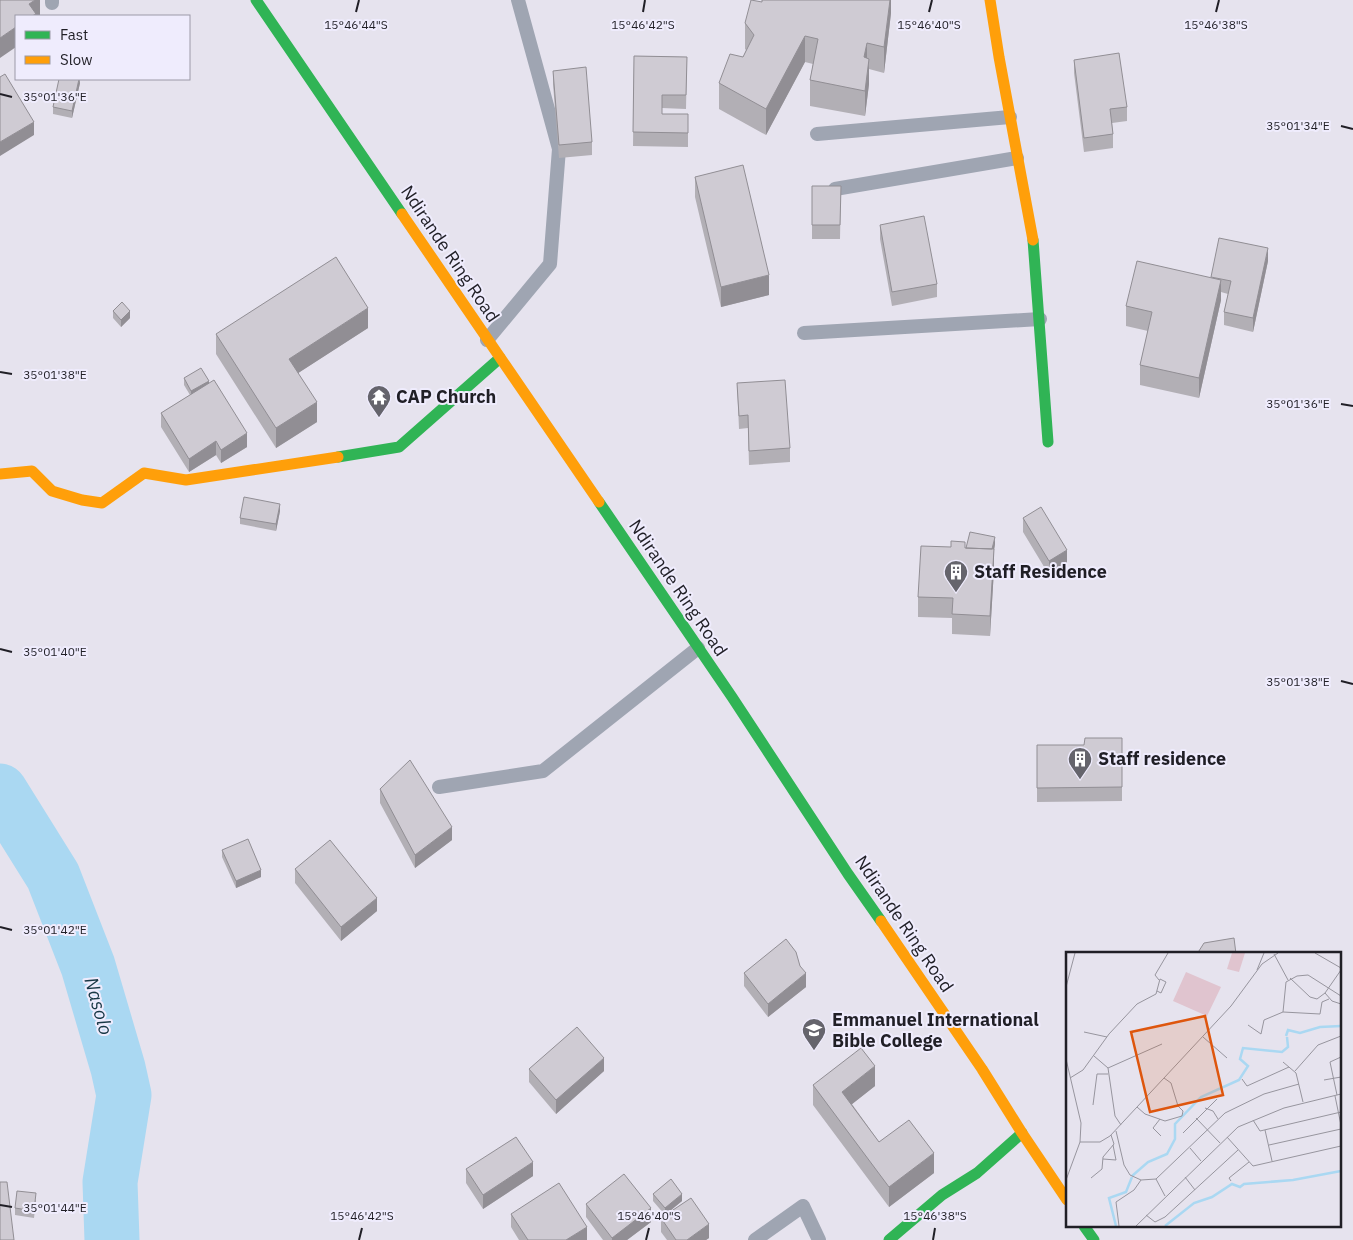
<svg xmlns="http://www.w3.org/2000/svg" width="1353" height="1240" font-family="'IBM Plex Sans',sans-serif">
<rect width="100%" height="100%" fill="#e6e3ee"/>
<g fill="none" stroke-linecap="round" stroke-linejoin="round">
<path stroke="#aad8f2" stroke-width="55" d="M0 791 53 876 88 966 118 1068 124 1095 110 1182 112 1240"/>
<path stroke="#9fa5b2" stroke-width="14" d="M52 3V0
M817 134 1010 117
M835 189 1017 158
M804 333 1040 319
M487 340 550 264 559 149 518 0
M439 787 543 771 698 648
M755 1240 803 1206 819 1240"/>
<path stroke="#30b455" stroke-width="11" d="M256 0 402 214
M1033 240 1048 442
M338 457 399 447 500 358
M599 502 732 697 848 874 881 921
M1084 1226 1094 1240
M889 1240 942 1195 977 1173 1022 1133"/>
<path stroke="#ff9f0a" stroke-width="11" d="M990 0 999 57 1033 240
M402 214 599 502
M0 474 32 471 52 491 82 500 102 503 144 473 186 480 338 457
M881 921 982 1069 1022 1133 1067 1200"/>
</g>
<path fill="#b2afb5" d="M891 0V13L884 73 869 69V84L865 116 810 106V80L813 64 805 62 766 135 719 109V83L743 57 746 50 745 49V23L762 2Z
M634 56 687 57 686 109 662 108V114H688V147L633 146Z
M1074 60 1127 107V121L1112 123 1113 134V148L1084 152 1074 73Z
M553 71 592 142V155L559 158 553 84Z
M80 79V83L72 118 53 114V107Z
M695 177 769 295 721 307 695 197Z
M812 186H841L840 239H812Z
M880 225 937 284V297L892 306 880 239Z
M1268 261 1253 332 1224 325V312L1228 294 1221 292V300L1199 398 1140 385V365L1148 331 1126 326V306Z
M113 311 130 318 121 327 113 318Z
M368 328 298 373 317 422 276 448 216 354V334Z
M184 378 209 383 247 447 221 463 216 455 189 472 161 427V413L190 395 184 385Z
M737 383 790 448V462L749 465 748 428 739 429Z
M280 511 276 531 240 524V518Z
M1023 518 1067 564 1049 575 1023 532Z
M995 544 994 550V569L990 636 952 634V618L918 617V597L965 548Z
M1122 738V801L1037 802V745H1084Z
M380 789 452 840 415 868 380 803Z
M222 850 261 877 236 888 222 857Z
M295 869 377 911 341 941 295 883Z
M744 973 806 987 768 1017 744 986Z
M529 1069 604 1071 556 1114 529 1082Z
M813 1085 875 1086 852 1104 879 1142 934 1173 889 1207 813 1105Z
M466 1169 533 1176 483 1209 466 1183Z
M653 1194 682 1201 665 1215 653 1201Z
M36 1200 34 1218 15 1215V1208Z
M586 1204 651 1222 627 1240H603L586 1217Z
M511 1214 587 1240H519L511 1227Z
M661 1218 709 1238 706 1240H667L661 1232Z"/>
<path fill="#918e94" d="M35 0H40V16H29V4Z
M890 0H891V13L884 73V47Z
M16 27V47L0 58V38Z
M805 36V62L766 135V109Z
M867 43V69L864 57Z
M869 59V84L865 116V91Z
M79 79 80 83 72 118V111Z
M34 122V135L0 156V142Z
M1268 248V261L1253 332V318Z
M769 275V295L721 307V287Z
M1221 280V300L1199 398V378Z
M368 308V328L289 379V359Z
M130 311V318L121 327V320Z
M209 381V388L191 398V391Z
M317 402V422L276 448V428Z
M247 433V447L221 463V450Z
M216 441V455L189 472V459Z
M280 504V511L276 531V524Z
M995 537V544L994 550V569L990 636 991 555Z
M1067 550V564L1049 575V561Z
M452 827V840L415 868V855Z
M261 870V877L236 888V881Z
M377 898V911L341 941V927Z
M806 973V987L768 1017V1004Z
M604 1058V1071L556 1114V1100Z
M875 1066V1086L842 1112V1092Z
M934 1153V1173L889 1207V1187Z
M533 1162V1176L483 1209V1195Z
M682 1194V1201L665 1215V1208Z
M651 1208V1222L627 1240H612V1238Z
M709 1224V1238L706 1240H687Z
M587 1227V1240H566Z"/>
<path fill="#cfcbd3" stroke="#918e94" d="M0 0H35L29 4 36 14 32 16H16V27L0 38Z
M751 0 762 2V0H890L884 47 867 43 864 57 869 59 865 91 810 80 818 39 805 36 766 109 719 83 730 54 743 57 754 35 745 23Z
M1119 53 1127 107 1110 109 1113 134 1084 138 1074 60Z
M634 56 687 57 686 95H662V114H688V133L633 132Z
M586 67 592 142 559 145 553 71Z
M5 74 34 122 0 142V77Z
M59 79H79L72 111 53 107Z
M743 165 769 275 721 287 695 177Z
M812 186H841L840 225H812Z
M924 216 937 284 892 292 880 225Z
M1219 238 1268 248 1253 318 1224 312 1231 281 1211 277Z
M336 257 368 308 289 359 317 402 276 428 216 334Z
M1137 261 1221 280 1199 378 1140 365 1152 312 1126 306Z
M122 302 130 311 121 320 113 311Z
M201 368 209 381 191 391 184 378Z
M214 380 247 433 221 450 216 441 189 459 161 413Z
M785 380 790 448 749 451 748 415 739 416 737 383Z
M244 497 280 504 276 524 240 518Z
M1041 507 1067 550 1049 561 1023 518Z
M970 532 995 537 992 549 966 548Z
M951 541 965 542V548L994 549 990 616 952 614 953 598 918 597 921 546 951 547Z
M1085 738H1122V787L1037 788V745H1084Z
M410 760 452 827 415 855 380 789Z
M248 839 261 870 236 881 222 850Z
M330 840 377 898 341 927 295 869Z
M1234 938 1236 954H1197L1204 943Z
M786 939 796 952 800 966 806 973 768 1004 744 973Z
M577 1027 604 1058 556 1100 529 1069Z
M861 1048 875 1066 842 1092 879 1142 909 1120 934 1153 889 1187 813 1085Z
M516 1137 533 1162 483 1195 466 1169Z
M624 1174 651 1208 612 1238 586 1204Z
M671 1179 682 1194 665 1208 653 1194Z
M0 1182H7L14 1240H0Z
M559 1183 587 1227 566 1240H528L511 1214Z
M17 1191 36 1193 34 1211 15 1208Z
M691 1198 709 1224 687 1240H676L661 1218Z"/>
<path fill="none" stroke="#201f26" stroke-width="2" d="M356 12 359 0M643 12 645 0M929 12 932 0M1216 12 1219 0M0 94 12 97M1341 126 1353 129M0 372 12 374M1341 404 1353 406M0 649 12 652M1341 681 1353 684M0 927 12 930M0 1205 12 1207M359 1240 362 1228M646 1240 649 1228M933 1240 935 1228"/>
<defs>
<g id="temple-pin" transform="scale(1.25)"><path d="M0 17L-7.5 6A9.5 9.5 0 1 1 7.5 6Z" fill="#65646c" stroke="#efecfd"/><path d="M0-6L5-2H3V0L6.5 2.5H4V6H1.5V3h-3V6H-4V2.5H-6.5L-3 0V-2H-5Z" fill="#fff"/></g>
<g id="building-pin" transform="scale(1.25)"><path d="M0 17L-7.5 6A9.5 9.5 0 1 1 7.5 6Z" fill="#65646c" stroke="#efecfd"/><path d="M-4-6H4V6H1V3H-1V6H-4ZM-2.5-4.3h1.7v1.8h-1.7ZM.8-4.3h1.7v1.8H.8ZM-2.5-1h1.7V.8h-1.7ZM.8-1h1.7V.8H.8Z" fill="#fff"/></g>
<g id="school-pin" transform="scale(1.25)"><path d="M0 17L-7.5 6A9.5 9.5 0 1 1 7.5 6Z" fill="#65646c" stroke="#efecfd"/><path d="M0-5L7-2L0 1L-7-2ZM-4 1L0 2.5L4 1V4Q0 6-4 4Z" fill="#fff"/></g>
</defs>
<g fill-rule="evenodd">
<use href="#temple-pin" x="379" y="397"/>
<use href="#building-pin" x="956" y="572"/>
<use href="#building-pin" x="1080" y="759"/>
<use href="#school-pin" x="814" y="1030"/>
</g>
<g text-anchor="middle" stroke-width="4" stroke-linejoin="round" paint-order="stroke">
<g font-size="18" fill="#201f26" stroke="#efecfd">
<text transform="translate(450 254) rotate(56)" y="6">Ndirande Ring Road</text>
<text transform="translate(678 588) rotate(56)" y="6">Ndirande Ring Road</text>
<text transform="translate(904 924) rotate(56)" y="6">Ndirande Ring Road</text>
</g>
<g font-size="18" font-weight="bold" fill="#201f26" stroke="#efecfd" text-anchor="start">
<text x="396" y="403">CAP Church</text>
<text x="974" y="578">Staff Residence</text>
<text x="1098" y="765">Staff residence</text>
<text x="832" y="1026">Emmanuel International<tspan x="832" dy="21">Bible College</tspan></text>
</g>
<g font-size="19" font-style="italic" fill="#193846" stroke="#efecfd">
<text transform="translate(99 1006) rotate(74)" y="7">Nasolo</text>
</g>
</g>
<g transform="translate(1066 952)">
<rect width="275" height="275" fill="#e6e3ee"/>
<path d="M166 1H179L173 20 161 17ZM120 20 155 35 141 64 107 49Z" fill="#e0c4cf"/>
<path fill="none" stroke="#aad8f2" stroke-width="2.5" d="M220 84 222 78 234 81 254 75 275 74M66 224 82 210 101 202 109 187V172L135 145 173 128 182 114 174 107 177 96 216 100 222 95 221 85M50 274 43 246 60 240 66 225M99 274 128 251 146 245 166 232 174 235 178 232 227 228 275 219"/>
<path fill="none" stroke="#97959e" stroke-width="1" d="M249 1 275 16M208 2 222 28M191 18 198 1M275 18 259 41 266 49 275 52M224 26 244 45 251 47 259 41M93 28 89 23 102 1M0 35 9 1M217 60 220 30 231 24 242 23 275 44M182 73 195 82 198 68 217 60 254 62 256 50 263 47M18 80 41 85M137 85 161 106M28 104 42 116 49 164 55 173M0 107 15 171 14 190 0 228M217 110 230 121 237 150M42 116 96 92M229 119 252 93 275 84M4 126 17 118 43 82 71 52 90 42 94 27 100 30 95 41 91 39M176 127 181 134 223 115M258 128 275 125M271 143 264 110 275 105M269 144 275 173M27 153 31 122H42M71 155 79 162 99 169 116 164 117 159 112 154 105 131 98 126M139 156 147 159 152 167M130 166 154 191M94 167 87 176 95 184M187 168 194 179 275 160M199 178 206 209M50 179 58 213 64 223 75 228M117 181 151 147M161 185 187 214 275 194M14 190H34L44 184 165 54 196 12 212 1M203 193 275 177M124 196 135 209M37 207 50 208 47 193M119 225 129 238M25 226 36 217 37 205 48 192 45 183M165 229 163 226 183 210M99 244 90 227 159 161 198 142 233 132M80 263 89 270 99 265 172 198M53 274 50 250 68 238 75 228 90 227M70 274 172 175 218 156 275 142"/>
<path fill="#de560d" fill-opacity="0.15" stroke="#de560d" stroke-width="2.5" d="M139 64 157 143 84 160 65 80Z"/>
<rect width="275" height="275" fill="none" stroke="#201f26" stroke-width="2.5"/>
</g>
<g font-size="12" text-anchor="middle" fill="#201f26" stroke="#efecfd" stroke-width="4" stroke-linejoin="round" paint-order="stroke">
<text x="356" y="29">15°46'44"S</text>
<text x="643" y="29">15°46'42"S</text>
<text x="929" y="29">15°46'40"S</text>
<text x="1216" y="29">15°46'38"S</text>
<text x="55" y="101">35°01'36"E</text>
<text x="1298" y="130">35°01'34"E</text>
<text x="55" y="379">35°01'38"E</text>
<text x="1298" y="408">35°01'36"E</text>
<text x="55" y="656">35°01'40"E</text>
<text x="1298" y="686">35°01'38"E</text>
<text x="55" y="934">35°01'42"E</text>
<text x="55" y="1212">35°01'44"E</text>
<text x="362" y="1220">15°46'42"S</text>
<text x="649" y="1220">15°46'40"S</text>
<text x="935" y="1220">15°46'38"S</text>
</g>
<rect x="15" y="15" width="175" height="65" fill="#efecfd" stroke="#9c9aa7"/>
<rect x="25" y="31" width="25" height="8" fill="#30b455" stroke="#9c9aa7"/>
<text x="60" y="40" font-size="15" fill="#201f26">Fast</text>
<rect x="25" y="56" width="25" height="8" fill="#ff9f0a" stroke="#9c9aa7"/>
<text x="60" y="65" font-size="15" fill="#201f26">Slow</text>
</svg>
